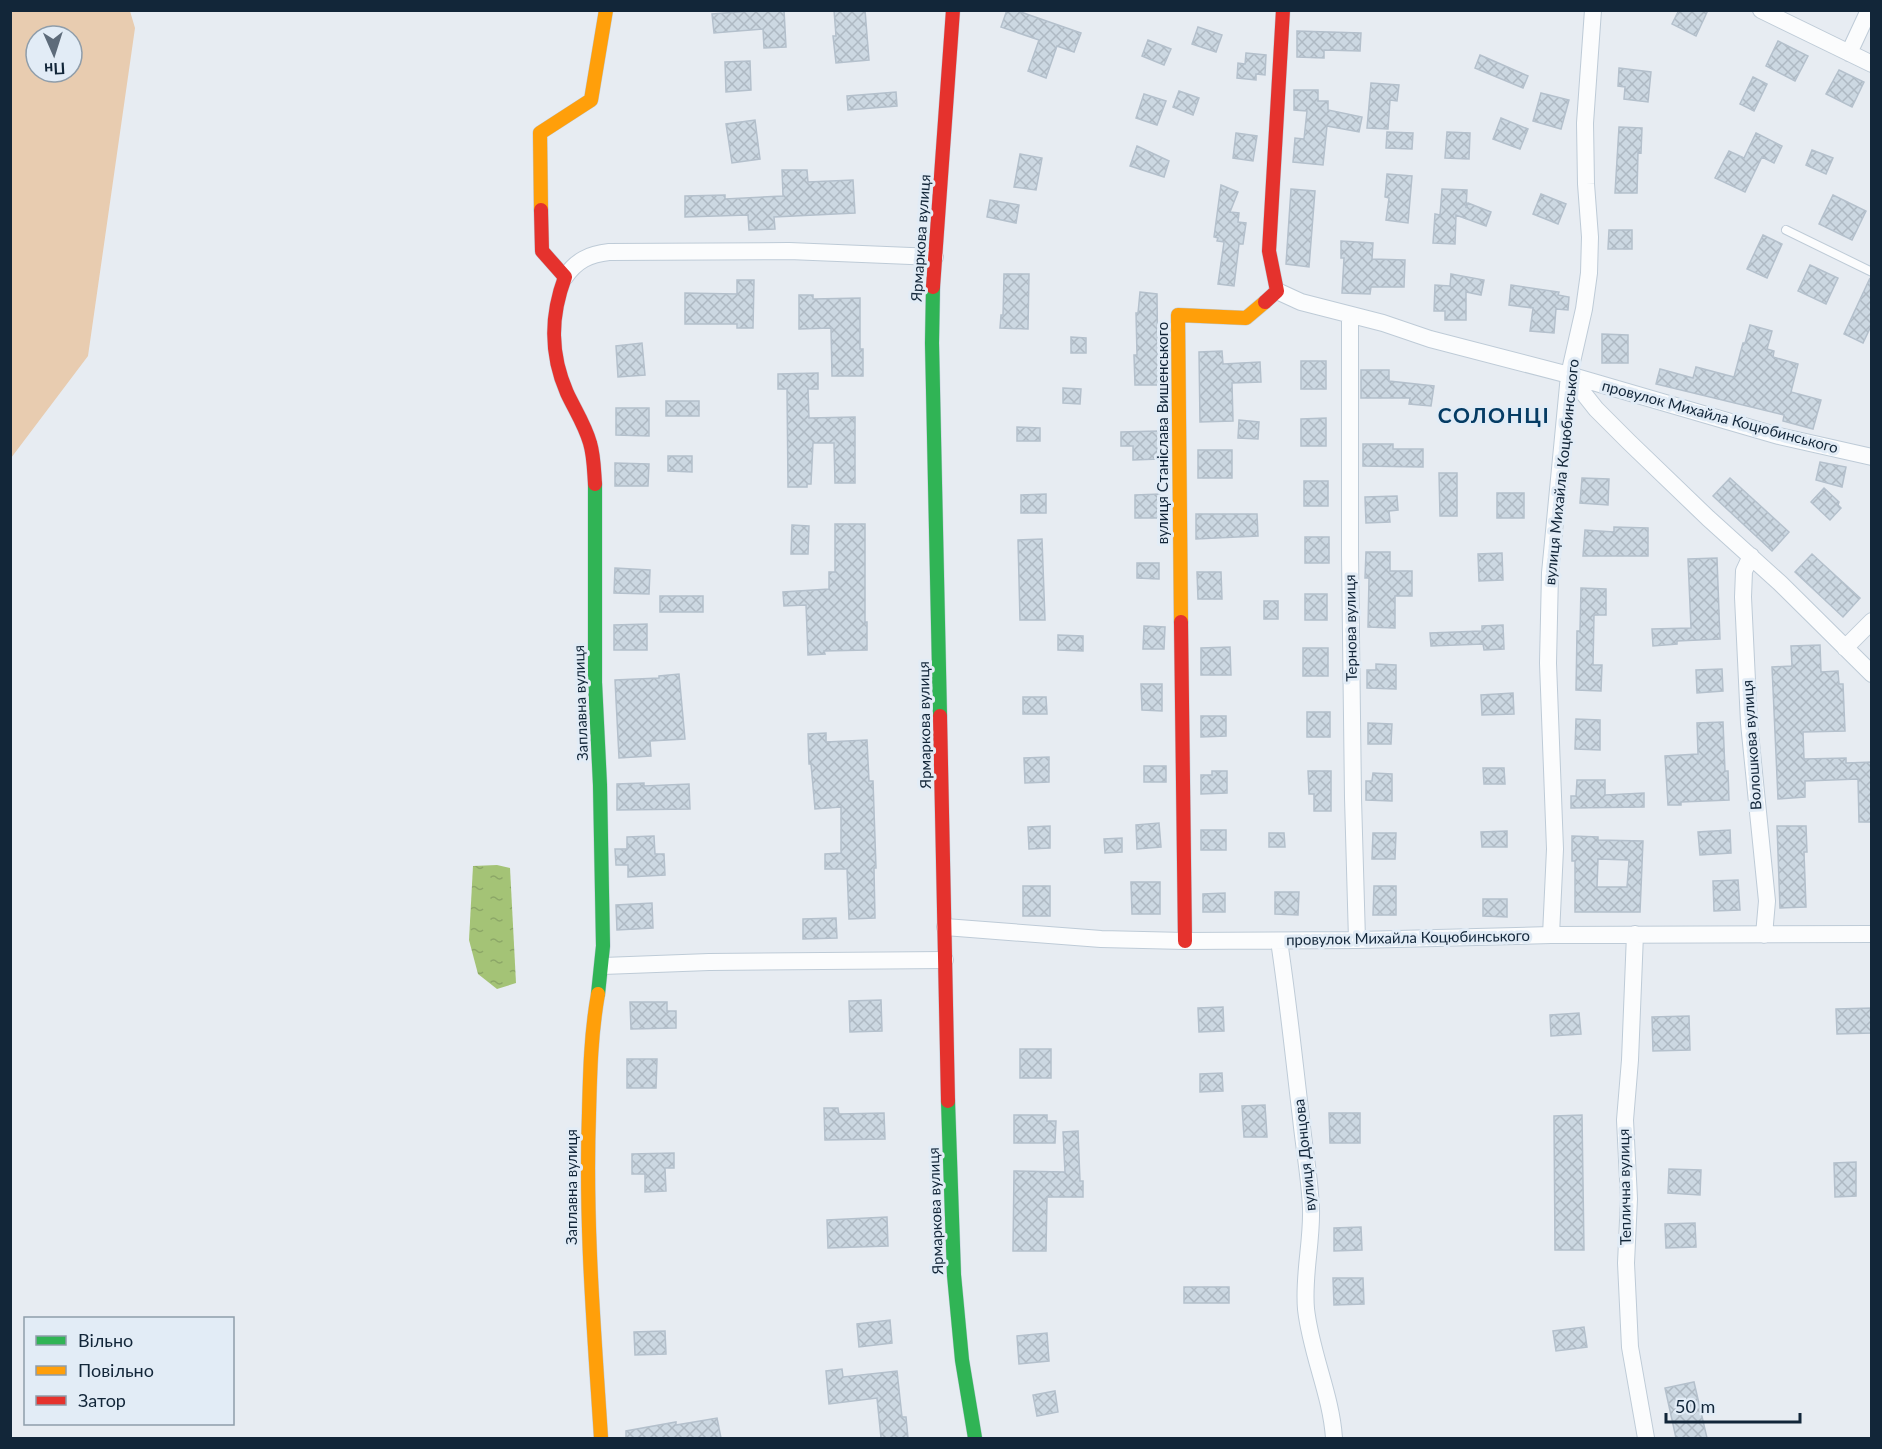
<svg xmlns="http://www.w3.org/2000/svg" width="1882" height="1449" font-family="Lato,sans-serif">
<defs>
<pattern id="water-ripples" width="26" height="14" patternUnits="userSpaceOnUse" patternTransform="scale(1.5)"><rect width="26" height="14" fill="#a4c376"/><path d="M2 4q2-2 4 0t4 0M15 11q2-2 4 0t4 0" fill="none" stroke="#8ca767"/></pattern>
<pattern id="building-cross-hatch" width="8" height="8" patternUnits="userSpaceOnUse" patternTransform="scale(1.5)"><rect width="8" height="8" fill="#ccd8e2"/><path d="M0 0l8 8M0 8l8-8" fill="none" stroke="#aeb9c3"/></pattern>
</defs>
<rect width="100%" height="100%" fill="#e7ecf2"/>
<path fill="#e8ccb0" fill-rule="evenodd" d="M11 10 130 11 135 28 88 356 11 458ZM36 36H72V72H36Z"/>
<path fill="url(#water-ripples)" d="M497 865 510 868 516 983 497 989 478 974 469 940 473 866Z"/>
<path fill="url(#building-cross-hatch)" stroke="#b4c0cc" stroke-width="1.5" fill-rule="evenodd" d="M763 10H784L786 47 764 48 763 29 714 33 712 14Z
M834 10H865L869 60 836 63 833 36H836Z
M1007 10H1015L1081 33 1074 52 1057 46 1046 78 1028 71 1039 40 1001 27Z
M1679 10H1708L1696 36 1672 24Z
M1198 27 1222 35 1216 52 1192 44Z
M1297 31 1361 33 1360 51 1324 50V58L1297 57Z
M1148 40 1171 49 1164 65 1142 56Z
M1778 41 1808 56 1795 81 1766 66Z
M1246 53 1266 55 1265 75 1256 74V80L1237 78 1238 63 1245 64Z
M1480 55 1528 76 1523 88 1475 68Z
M750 61 751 90 726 92 725 62Z
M1619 68 1651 72 1648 102 1624 99 1625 87 1618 86Z
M1839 70 1864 82 1852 107 1826 94Z
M1753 77 1767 84 1754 111 1740 104Z
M1371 83 1399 85 1397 101 1390 100 1388 129 1367 128Z
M1294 90H1318V101H1328V110L1362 117 1359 132 1327 126 1323 165 1293 162 1295 138 1304 139 1307 111 1294 110Z
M1179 91 1199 98 1193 115 1173 107Z
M896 92 897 106 848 110 847 96Z
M1541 93 1569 100 1561 129 1533 121Z
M1144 94 1166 101 1157 125 1136 118Z
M1501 118 1528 129 1520 149 1493 139Z
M755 120 760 159 732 163 726 124Z
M1619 127 1642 128 1641 153 1638 152 1637 193H1615Z
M1387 132 1413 133 1412 149 1386 148Z
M1447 132 1470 133 1469 159 1445 158Z
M1236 133 1257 136 1253 161 1233 158Z
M1756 133 1782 146 1774 163 1762 157 1745 192 1715 178 1729 151 1744 158Z
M1137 146 1169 161 1164 177 1130 166Z
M1812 150 1833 158 1826 174 1806 165Z
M1020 154 1042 158 1036 190 1014 187Z
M782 170H807L808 182 853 180 855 213 774 217 775 229 749 230 748 215 685 217V196L725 195V199L783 196Z
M1387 174 1412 176 1408 223 1386 220 1389 198 1385 197Z
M1221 185 1238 192 1230 212 1239 213 1238 222 1246 223 1243 244H1239L1234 286 1218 284 1224 242 1217 241 1218 238 1214 237Z
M1291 189 1315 191 1309 267 1286 264Z
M1442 189 1467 190 1466 208 1468 203 1491 212 1486 226 1456 215 1455 244 1433 243 1435 214 1440 215Z
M1541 194 1566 204 1558 224 1533 214Z
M1833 195 1866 211 1852 240 1819 224Z
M990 200 1019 205 1016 223 987 217Z
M1609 230H1632V249H1608Z
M1763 235 1782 244 1767 278 1747 269Z
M1341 241 1373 243 1372 259 1405 260 1404 287H1371L1370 294 1342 293 1344 258H1341Z
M1810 265 1838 278 1826 304 1798 291Z
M1004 274H1029L1028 329 1000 328 1001 315H1003Z
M1451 274 1484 280 1481 295 1466 292V320H1445V311H1434L1435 285 1450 286Z
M1870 278 1872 324 1863 343 1844 334Z
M737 280H754L753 328H737V324H685V293L737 294Z
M1511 285 1559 292 1558 295 1569 297 1568 310 1556 309 1554 333 1530 331 1533 308 1509 305Z
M1140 292 1157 294 1158 385H1135L1134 355H1137L1136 313H1138Z
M799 295H813V299L860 298V349H863V376H832L831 328 799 329Z
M1750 325 1772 331 1767 349 1774 351 1773 357 1798 364 1791 392 1821 400 1813 429 1783 421 1784 415 1656 384 1660 369 1693 378 1696 367 1734 377 1743 343H1745Z
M1602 334 1628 335V363H1602Z
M1071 337 1086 338V353H1071Z
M642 343 645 375 618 377 616 346Z
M1222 351 1223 364 1260 362 1261 382 1232 383 1233 421 1200 422 1199 352Z
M1301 361H1326V389H1301Z
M1361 370H1389V381L1434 386 1431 406 1409 404 1410 398H1361Z
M818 373V389H808L809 418 855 417V483H835L834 443H813L811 484H807V487H788L787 389H778V374Z
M1063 388 1081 389 1080 404 1063 403Z
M666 401H699V416H666Z
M616 408H649V436L616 435Z
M1326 418V446H1301V419Z
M1239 420 1259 422 1258 439 1238 438Z
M1017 427 1040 428V441H1017Z
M1158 431 1159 459 1133 460V446H1121V432Z
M1363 444H1393V449H1423V467L1363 466Z
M1198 450H1232V478H1198Z
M668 456H692V472L668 471Z
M1820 462 1846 467 1842 487 1816 480Z
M615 463 649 464 648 486H615Z
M1439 473H1457V516H1440Z
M1582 478 1609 479 1608 505 1580 503Z
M1730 478 1789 532 1772 551 1713 496Z
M1304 481H1328V506H1304Z
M1824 488 1839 502 1838 505 1841 508 1830 520 1811 502Z
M1497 493H1524V518H1497Z
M1046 494V513H1021V495Z
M1160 494 1161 518H1135V495Z
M1397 496 1398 510 1389 511 1390 522 1366 523 1365 497Z
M1196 514H1257L1258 536 1196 539Z
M835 524H865V622H867V650L824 651 825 654 808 655 806 605 784 606 783 592 829 589V572H835Z
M792 525 809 526 808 554H791Z
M1614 527 1648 528V556H1583L1585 530 1614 532Z
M1305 537H1329V563H1305Z
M1042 539 1045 620H1020L1018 540Z
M1366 552H1390V571H1412V596H1395V628L1368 627 1369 578H1365Z
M1502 553 1503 580 1479 581 1478 554Z
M1812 554 1860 598 1843 617 1795 572Z
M1717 558 1720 639 1677 641V644L1653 646 1652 629 1691 628 1688 559Z
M1137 563H1159V579L1137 578Z
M615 568 650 570 649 594 614 593Z
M1197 572H1221L1222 599H1198Z
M1581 588 1606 589V615H1594L1593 665H1602L1601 691 1576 690 1577 631H1580Z
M1305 594H1327V620H1305Z
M660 596H703V612H660Z
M1264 601H1278V619H1264Z
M647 624V650H614V625Z
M1503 625 1504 649 1484 650 1483 644 1431 646 1430 633 1482 631V626Z
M1144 626 1165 627 1164 649H1143Z
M1058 635 1083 636V651L1058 650Z
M1820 645 1821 672 1838 671 1839 684H1843L1845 731 1803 732 1804 759 1846 758V763L1872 762V822H1859L1858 779 1805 781V797L1778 799 1772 667 1792 666 1791 646Z
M1230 647 1231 675H1201V648Z
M1303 648H1328V676H1303Z
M1376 664 1396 665V689L1367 688V670H1376Z
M1722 669 1723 691 1697 693 1696 670Z
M679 674 685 739 650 741 651 756 619 758 615 680 659 678V676Z
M1141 684H1162V711L1142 710Z
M1513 693 1514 714 1482 715 1481 695Z
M1023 697H1046L1047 714H1023Z
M1307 712H1330V737H1307Z
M1201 716H1226V736L1201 737Z
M1576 719 1600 720V750L1575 749Z
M1723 722 1725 771H1728L1729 800 1681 802V805H1668L1665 756 1698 754 1697 723Z
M1368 723 1392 724 1391 744H1368Z
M826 733V742L867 740 869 781H873L876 868H874L875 918 849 919 847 869H825V854L841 853V807L815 809 811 764H809L808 734Z
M1049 757V782L1025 783 1024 758Z
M1144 766H1166V782H1144Z
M1483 768H1504L1505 784H1484Z
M1212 771H1227V793L1201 794V775H1212Z
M1308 771H1331V811H1314V794H1309Z
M1373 773 1392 774V801L1366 800V781H1372Z
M1577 780H1605V795L1644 793V807L1571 808V796H1576Z
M644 783V786L689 784 690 809 617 810V784Z
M1159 823 1161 847 1137 849 1136 825Z
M1050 826V848L1029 849 1028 827Z
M1777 826H1806L1807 852H1804L1806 907 1780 908Z
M1201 830H1226V850H1201Z
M1730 830 1731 853 1700 855 1698 832Z
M1507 831V847H1482L1481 832Z
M1269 833H1284L1285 847H1269Z
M1373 833H1396L1395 859H1372Z
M654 836 655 854H664L665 875 628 877V865H616L615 849H627V837Z
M1572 836 1598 837V840L1643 841 1640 912H1575V861H1572ZM1598 859 1629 860 1627 887H1597Z
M1122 838V852L1105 853 1104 839Z
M1738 880 1740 910 1714 911 1713 881Z
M1131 882H1160V914H1132Z
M1023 886H1050V916H1023Z
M1374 886H1396V915H1373Z
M1275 892H1299L1298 915 1275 914Z
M1225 893V912H1203V894Z
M1483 899H1507V917L1483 916Z
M652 903 653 928 617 930 616 905Z
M836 918 837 938 803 939V919Z
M881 1000 882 1031 850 1032 849 1001Z
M630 1002H667V1011H676V1028L631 1029Z
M1223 1007 1224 1031 1199 1032 1198 1008Z
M1872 1008V1033L1837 1034 1836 1009Z
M1579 1013 1581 1034 1551 1036 1550 1015Z
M1689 1016 1690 1050 1653 1051 1652 1017Z
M1020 1049H1051V1078H1020Z
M627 1059H657L656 1088H627Z
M1222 1073 1223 1091 1200 1092V1074Z
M1265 1105 1267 1137H1244L1242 1106Z
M824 1108H838L839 1114 884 1113 885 1139 825 1140Z
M1329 1113H1360V1143H1330Z
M1014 1115H1047V1121H1056L1055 1143H1014Z
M1582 1115 1584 1250H1555L1554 1116Z
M1078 1131 1080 1181H1083V1197H1047L1046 1251H1013L1014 1171 1065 1172 1063 1132Z
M674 1153V1168H665L666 1191 645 1192V1174H632V1154Z
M1856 1162V1196L1835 1197 1834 1163Z
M1669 1169 1701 1170 1700 1195 1668 1193Z
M887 1217 888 1246 828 1248 827 1220Z
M1695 1223 1696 1247 1666 1248 1665 1224Z
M1361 1227 1362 1250 1334 1251V1228Z
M1333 1278H1363L1364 1304 1334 1305Z
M1184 1287H1229V1303H1184Z
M890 1320 892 1343 859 1347 857 1324Z
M1584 1327 1587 1347 1556 1351 1553 1331Z
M665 1331 666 1354 635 1355 634 1332Z
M1047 1333 1049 1361 1019 1364 1017 1336Z
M842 1369 843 1377 897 1371 902 1417H906L908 1438H881L877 1398 829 1404 826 1371Z
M1694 1382 1707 1438H1676L1665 1388Z
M1055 1391 1058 1412 1037 1416 1033 1395Z
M717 1418 721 1438H626V1431L676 1422V1425Z"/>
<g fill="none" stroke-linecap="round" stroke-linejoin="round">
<g stroke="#becbd7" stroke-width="10">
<path id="lane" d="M1786 230 1872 272"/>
</g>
<g stroke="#becbd7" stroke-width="18">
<path id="street" d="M1761 10 1872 64
M1849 53 1869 10
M565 277C576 261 589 254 609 252L789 251 935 257
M1277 291 1301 302 1383 323 1430 339 1569 375 1779 436 1872 457
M1350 315V555L1353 798 1357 940
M1569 375 1596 409 1629 442 1708 518 1780 583 1872 674
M1751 556 1744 571 1743 597 1749 723 1767 901 1764 935
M1845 648 1872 621
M945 927 1101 939 1185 941 1357 940 1551 935 1872 934
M1635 934 1630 1060 1625 1120 1629 1199 1626 1263 1630 1347 1646 1438
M1551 935 1555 849 1548 663 1550 573 1569 375 1584 309 1589 273 1590 237 1586 184 1585 123 1593 10
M1279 941C1288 1000 1294 1059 1301 1118 1304 1148 1310 1179 1311 1209 1312 1243 1303 1275 1306 1309 1311 1354 1331 1394 1334 1438
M603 966 709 962 945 960"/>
</g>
<g stroke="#becbd7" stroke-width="15">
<path id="fast" d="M933 287 932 343 940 716
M595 484V682L600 785 603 946 598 994
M948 1101 954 1275 962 1360 975 1438"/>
</g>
<g stroke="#becbd7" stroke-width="15">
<path id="slow" d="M541 210 540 133 591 100 606 10
M1181 622 1178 315 1246 318 1265 302
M598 994C591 1033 590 1072 589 1113 585 1222 594 1329 601 1438"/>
</g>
<g stroke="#becbd7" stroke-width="15">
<path id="jam" d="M541 210 542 251 565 277C550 317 550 354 567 393 575 410 585 425 590 443 594 456 594 471 595 484
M933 287 953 10
M1265 302 1277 291 1269 251 1283 10
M1181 622 1185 941
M940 716 948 1101"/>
</g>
<use href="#lane" stroke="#fbfcfd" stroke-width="8"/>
<use href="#street" stroke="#fbfcfd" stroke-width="16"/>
<use href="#fast" stroke="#30b455" stroke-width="14"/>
<use href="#slow" stroke="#ff9f0a" stroke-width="14"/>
<use href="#jam" stroke="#e5322d" stroke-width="14"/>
</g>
<g text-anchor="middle" stroke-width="6" stroke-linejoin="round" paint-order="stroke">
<g font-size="15" fill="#122639" stroke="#e2ecf6">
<text transform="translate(921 238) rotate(-86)" y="5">Ярмаркова вулиця</text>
<text transform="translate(1720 417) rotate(15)" y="5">провулок Михайла Коцюбинського</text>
<text transform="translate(1163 433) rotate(-90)" y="5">вулиця Станіслава Вишенського</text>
<text transform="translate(1562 472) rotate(-84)" y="5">вулиця Михайла Коцюбинського</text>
<text transform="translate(1351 628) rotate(-91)" y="5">Тернова вулиця</text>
<text transform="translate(581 703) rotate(-92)" y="5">Заплавна вулиця</text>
<text transform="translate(925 725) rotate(-91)" y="5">Ярмаркова вулиця</text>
<text transform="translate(1752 745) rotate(-94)" y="5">Волошкова вулиця</text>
<text transform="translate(1408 938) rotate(-1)" y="5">провулок Михайла Коцюбинського</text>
<text transform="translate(1305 1155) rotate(-96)" y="5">вулиця Донцова</text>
<text transform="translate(572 1187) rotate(-90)" y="5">Заплавна вулиця</text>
<text transform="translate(1625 1187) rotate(-91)" y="5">Теплична вулиця</text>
<text transform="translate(936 1211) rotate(-92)" y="5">Ярмаркова вулиця</text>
</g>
<g font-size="21" font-weight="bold" letter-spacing="1.5" fill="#053c64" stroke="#e2ecf6">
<text x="1494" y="423">СОЛОНЦІ</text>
</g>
</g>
<rect width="1882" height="1449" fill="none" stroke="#122639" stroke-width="24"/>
<rect x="24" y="1317" width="210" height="108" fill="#e2ecf6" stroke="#8f9daa" stroke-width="1.5"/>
<rect x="36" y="1336" width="30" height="9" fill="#30b455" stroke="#8f9daa" stroke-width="1.5"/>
<text x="78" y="1347" font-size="18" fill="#122639">Вільно</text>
<rect x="36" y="1366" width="30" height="9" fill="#ff9f0a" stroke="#8f9daa" stroke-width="1.5"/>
<text x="78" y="1377" font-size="18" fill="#122639">Повільно</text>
<rect x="36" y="1396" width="30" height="9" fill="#e5322d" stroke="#8f9daa" stroke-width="1.5"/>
<text x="78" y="1407" font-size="18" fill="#122639">Затор</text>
<g transform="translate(54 54) rotate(177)"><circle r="28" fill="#e2ecf6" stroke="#8f9daa" stroke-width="1.5"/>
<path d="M0-4.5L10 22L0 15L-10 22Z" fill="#5d6b7a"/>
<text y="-9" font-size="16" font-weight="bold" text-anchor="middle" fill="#122639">Пн</text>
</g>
<path d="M1666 1413v9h134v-9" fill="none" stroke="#122639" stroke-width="3"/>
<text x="1675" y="1413" font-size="18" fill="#122639" stroke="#e2ecf6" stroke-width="4.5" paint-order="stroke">50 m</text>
</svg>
